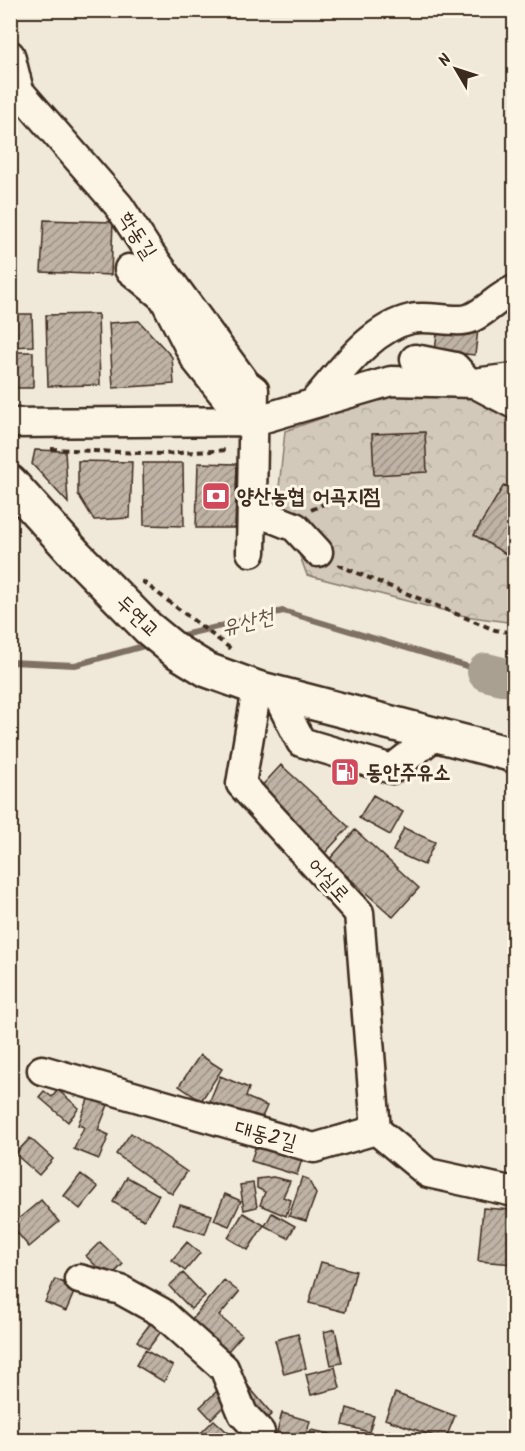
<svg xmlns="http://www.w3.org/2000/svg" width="525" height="1451" font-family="Kalam,'Poor Story',sans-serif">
<defs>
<pattern id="forest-crowns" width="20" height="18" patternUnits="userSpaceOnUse" patternTransform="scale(1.5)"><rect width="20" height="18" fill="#d2c9ba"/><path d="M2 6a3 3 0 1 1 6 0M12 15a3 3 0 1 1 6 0" fill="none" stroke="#b5ad9f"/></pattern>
<pattern id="building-hatch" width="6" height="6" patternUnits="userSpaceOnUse" patternTransform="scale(1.5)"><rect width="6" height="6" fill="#beb3a4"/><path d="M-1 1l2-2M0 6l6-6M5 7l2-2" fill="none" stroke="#9c9285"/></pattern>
</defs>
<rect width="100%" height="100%" fill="#f0e9d9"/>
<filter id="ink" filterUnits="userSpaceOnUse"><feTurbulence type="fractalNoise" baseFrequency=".0167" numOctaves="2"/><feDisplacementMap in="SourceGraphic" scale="12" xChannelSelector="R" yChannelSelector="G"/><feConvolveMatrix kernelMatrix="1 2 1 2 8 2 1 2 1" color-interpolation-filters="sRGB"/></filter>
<g filter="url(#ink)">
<path fill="url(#forest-crowns)" stroke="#867a6c" stroke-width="1.5" d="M393 393H462L514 418V623L465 616 307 575 278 497 285 431Z"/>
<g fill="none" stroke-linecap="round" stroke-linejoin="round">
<path stroke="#7e7163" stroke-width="6" d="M175 637 283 611 486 672
M10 662 75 665 151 644"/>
<path stroke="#aaa091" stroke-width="38" d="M486 672 514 679"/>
</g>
<path fill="url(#building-hatch)" stroke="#3b2a1e" stroke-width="1.5" d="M44 220 113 222 111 275 41 272Z
M10 314H32L33 346 10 347Z
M98 314 100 385 48 386 46 315Z
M139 321 172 357 174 384 113 388 109 323Z
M438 325 478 329 475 355 435 351Z
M10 352H33V388H10Z
M425 432 427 472 374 475 372 434Z
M35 450 65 451 68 503 32 464Z
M78 461 132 462 130 518 94 520 78 494Z
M143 463H183L184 526 144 525Z
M198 463 237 464 235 528H196Z
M504 485 514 491V559L474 535Z
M281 765 349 827 324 854 257 791Z
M373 795 403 812 390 835 359 818Z
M404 828 435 842 424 865 393 851Z
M355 830 419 888 393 917 329 860Z
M200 1055 222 1069 201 1101 179 1086Z
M220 1076 249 1088 246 1097 267 1106 259 1124 209 1103Z
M58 1090 79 1108 68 1122 39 1097 44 1091 52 1097Z
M89 1097 108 1105 98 1130 109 1135 99 1159 74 1149 84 1127 78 1125Z
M131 1133 187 1172 172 1194 116 1154Z
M30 1138 53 1159 39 1175 15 1154Z
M257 1142 303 1156 297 1175 251 1161Z
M81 1174 98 1187 80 1209 64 1196Z
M127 1177 159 1195 144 1220 113 1202Z
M273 1177 290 1181 283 1197 291 1200 286 1216 260 1205 265 1192 257 1188V1179Z
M302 1177 308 1179 316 1194 306 1221 289 1216Z
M253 1183 257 1207 244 1210 240 1185Z
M225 1194 241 1201 229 1226 214 1220Z
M41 1200 59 1222 29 1247 11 1225Z
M180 1205 212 1215 205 1234 173 1224Z
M483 1208 514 1210V1264L478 1261Z
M243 1213 264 1225 248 1250 228 1238Z
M272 1213 295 1226 288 1238 265 1226Z
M100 1242 123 1264 109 1279 86 1256Z
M187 1242 200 1253 185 1271 172 1260Z
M321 1262 356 1271 345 1312 309 1303Z
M183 1273 205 1296 191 1309 169 1286Z
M55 1279 76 1288 66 1311 45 1302Z
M224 1280 239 1292 219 1316 242 1335 228 1351 191 1320Z
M152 1321 163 1329 148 1349 137 1341Z
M335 1329 342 1363 331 1365 324 1332Z
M298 1334 306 1368 284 1374 275 1340Z
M145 1350 173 1366 164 1382 136 1365Z
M335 1367 340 1388 311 1395 306 1374Z
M249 1387 272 1414 259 1425 236 1398Z
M217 1391 228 1402 211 1419 200 1407Z
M395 1393 455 1416 445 1440 385 1419Z
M347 1408 374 1416 369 1432 343 1425Z
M282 1413 310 1421 305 1440 277 1432Z
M214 1420 236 1440H203L198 1436Z
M311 1430 331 1434 330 1440H309Z
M389 1431 410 1440H384Z
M336 1436 366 1440H335Z"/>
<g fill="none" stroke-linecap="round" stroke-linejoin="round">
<g stroke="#3b2a1e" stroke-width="33">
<path id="minor" d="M10 55 19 91 119 206 149 252 246 384 254 390 251 552
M129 269 164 298 196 360 228 400 236 421
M415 359 455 367 464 377
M474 383 514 378
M313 403C340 373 370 328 411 319 428 315 458 324 471 318 487 311 498 297 514 290
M10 423 254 421 391 381 474 383 514 404
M252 510 295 527 318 552
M257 688 241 784 359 913 376 1130
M276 693 301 742 392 769 434 736
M42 1070 314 1148 376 1130
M376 1130 428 1173 514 1192
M79 1279 121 1290 161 1312 224 1368 243 1414 260 1432 256 1440"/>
</g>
<g stroke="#3b2a1e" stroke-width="38">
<path id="major" d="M10 482 75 554 148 628 176 651 207 670 257 688 514 755"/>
</g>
<path stroke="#3b2a1e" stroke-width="4" stroke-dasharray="6 4.5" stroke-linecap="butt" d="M51 449 162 454 229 450
M311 510 326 503
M338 565 495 630 514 633
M142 581 231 649"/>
<use href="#minor" stroke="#fcf5e5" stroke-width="28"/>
<use href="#major" stroke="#fcf5e5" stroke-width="33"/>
</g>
</g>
<defs>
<g id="bank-square" transform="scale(1.5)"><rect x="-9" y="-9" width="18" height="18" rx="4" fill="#d1495b" stroke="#fcf5e5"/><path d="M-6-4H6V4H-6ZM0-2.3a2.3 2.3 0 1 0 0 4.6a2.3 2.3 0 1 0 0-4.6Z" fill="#fff"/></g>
<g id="fuel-square" transform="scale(1.5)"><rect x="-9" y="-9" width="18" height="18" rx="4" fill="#d1495b" stroke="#fcf5e5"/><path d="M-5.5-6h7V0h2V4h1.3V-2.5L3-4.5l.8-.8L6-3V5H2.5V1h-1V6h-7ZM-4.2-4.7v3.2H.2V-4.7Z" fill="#fff"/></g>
</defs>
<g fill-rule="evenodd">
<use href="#bank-square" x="216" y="496"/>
<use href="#fuel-square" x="345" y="772"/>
</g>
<g text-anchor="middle" stroke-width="6" stroke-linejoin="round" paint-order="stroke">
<g font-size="21" fill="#3b2a1e" stroke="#fcf5e5">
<text transform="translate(138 235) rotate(57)" y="7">학동길</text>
<text transform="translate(138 616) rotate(44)" y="7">두연교</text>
<text transform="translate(329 880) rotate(48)" y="7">어실로</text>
<text transform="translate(266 1135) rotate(15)" y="7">대동2길</text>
</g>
<g font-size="21" font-weight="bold" fill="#3b2a1e" stroke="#fcf5e5" text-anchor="start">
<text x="237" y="503">양산농협 어곡지점</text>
<text x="366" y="779">동안주유소</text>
</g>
<g font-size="22" font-style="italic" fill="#625346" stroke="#fcf5e5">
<text transform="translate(247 621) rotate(-14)" y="8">유산천</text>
</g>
</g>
<rect width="525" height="1451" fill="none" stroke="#fcf5e5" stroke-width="36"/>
<rect x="18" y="18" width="489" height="1415" fill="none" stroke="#3b2a1e" stroke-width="2" filter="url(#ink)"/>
<g transform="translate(456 69) rotate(309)" stroke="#fcf5e5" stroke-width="4.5" paint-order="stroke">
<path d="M0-4.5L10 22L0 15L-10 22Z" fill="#3b2a1e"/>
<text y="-9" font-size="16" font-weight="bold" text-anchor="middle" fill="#3b2a1e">N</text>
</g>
</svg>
